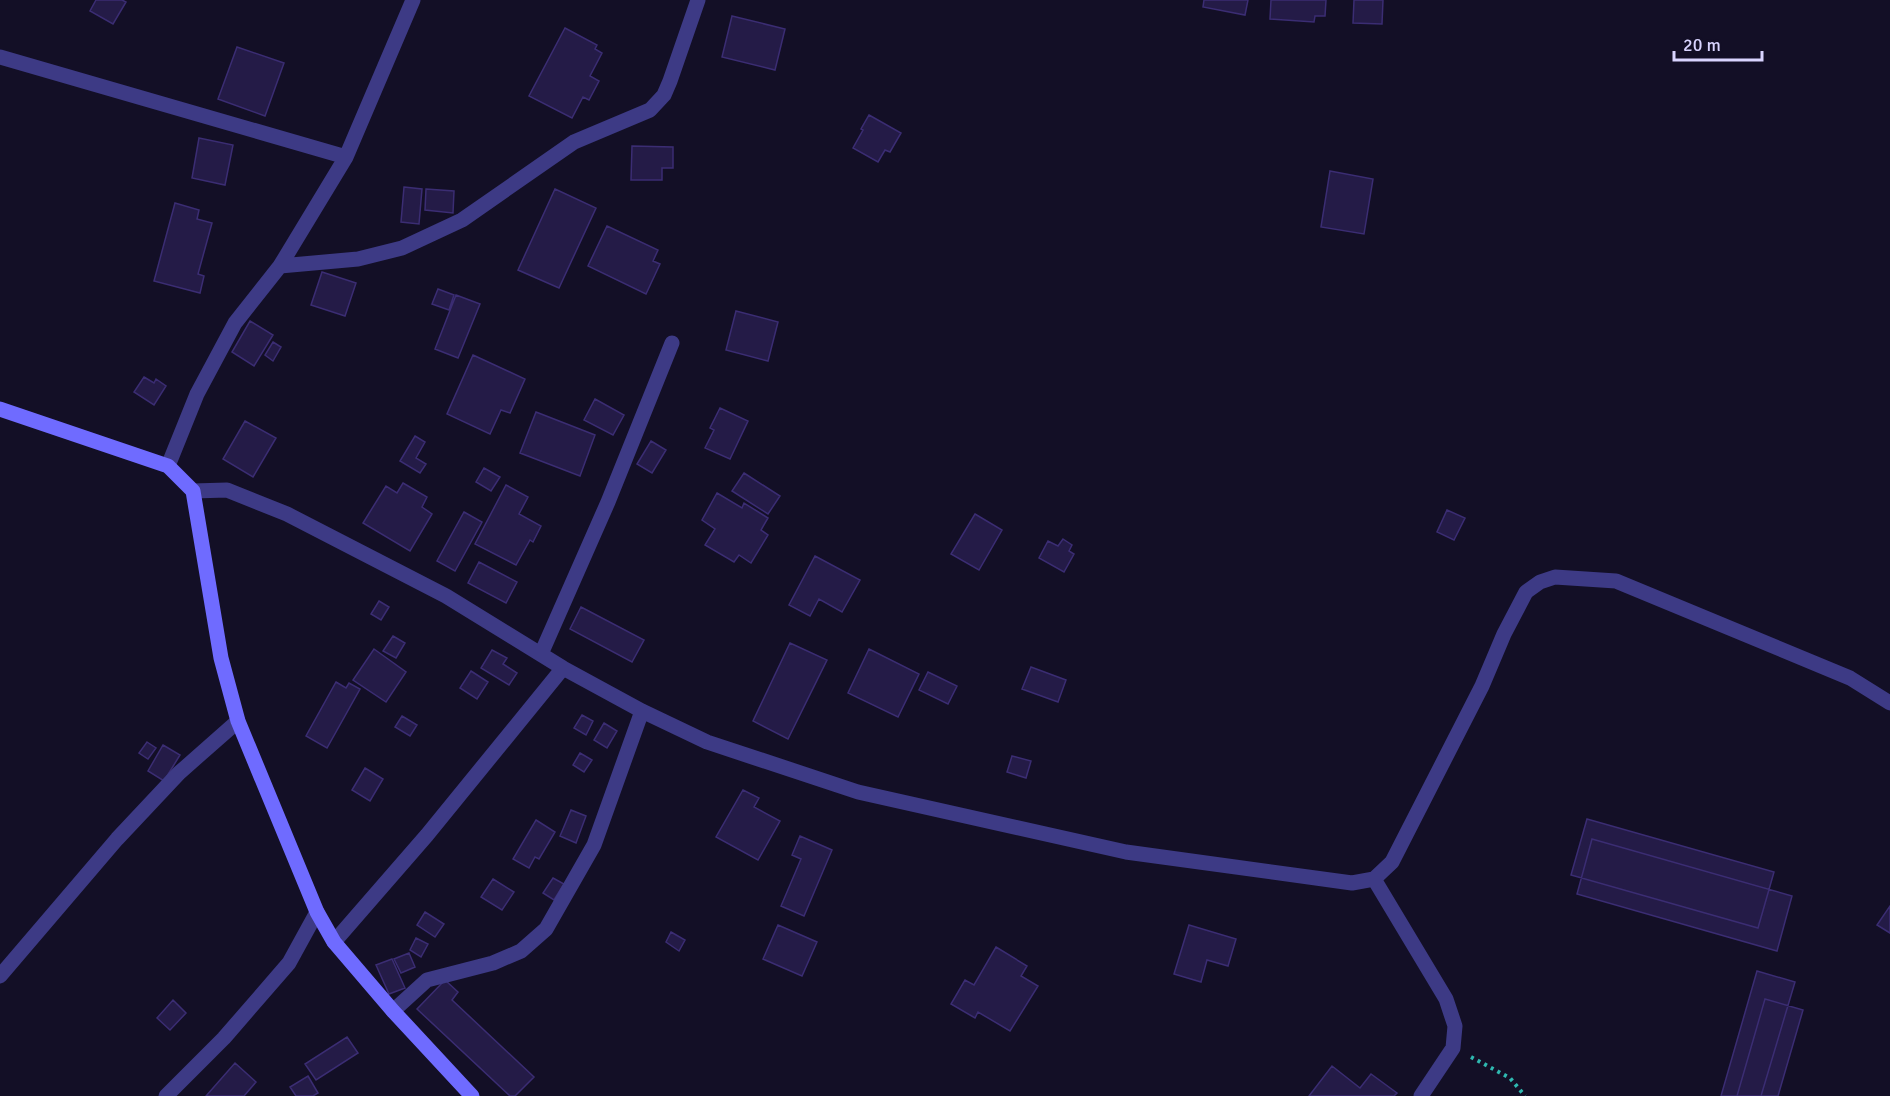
<svg xmlns="http://www.w3.org/2000/svg" width="1890" height="1096" font-family="Signika,sans-serif">
<rect width="100%" height="100%" fill="#130f26"/>
<path fill="#241b47" stroke="#3b2d73" stroke-width="1.5" d="M96 0H122L126 2 113 24 90 11Z
M1204 0H1248L1245 15 1203 7Z
M1271 0H1326L1325 16H1315L1314 22 1270 19Z
M1354 0H1383L1382 24 1353 23Z
M732 16 785 29 775 70 722 57Z
M565 28 597 45 595 49 602 53 590 76 599 81 589 100 583 97 572 118 529 96Z
M237 47 284 63 265 116 218 99Z
M869 115 901 133 890 152 885 150 878 162 853 148 863 130 861 129Z
M199 138 233 145 225 185 192 178Z
M632 146 673 147V168H662V180H631Z
M1330 171 1373 179 1364 234 1321 227Z
M404 187 422 189 419 224 401 222Z
M426 189 454 191 453 213 425 210Z
M555 189 596 208 559 288 518 270Z
M175 203 199 210 197 219 212 223 198 274 204 276 200 293 154 281Z
M607 226 658 250 653 261 660 264 646 294 588 266Z
M322 272 356 283 345 316 311 305Z
M438 289 454 295 449 310 432 304Z
M456 295 480 304 458 358 435 349Z
M736 311 778 322 768 361 726 350Z
M250 321 273 335 254 366 232 352Z
M273 342 281 347 273 361 265 355Z
M473 355 525 379 510 413 501 410 490 434 447 414Z
M144 377 154 383 156 379 166 386 154 405 134 392Z
M595 399 624 415 613 435 584 420Z
M720 408 748 421 730 459 705 448 714 430 710 428Z
M536 412 595 435 580 476 520 453Z
M245 421 276 438 253 477 223 459Z
M415 436 425 442 416 458 426 464 420 473 400 461Z
M651 441 666 450 652 473 637 464Z
M484 468 500 477 491 491 476 482Z
M744 473 780 496 768 514 732 491Z
M403 483 427 497 422 507 432 514 410 551 363 523 386 486 397 493Z
M506 485 528 497 519 514 541 526 533 542 530 540 516 565 475 544Z
M717 493 742 508 744 503 768 518 761 530 768 535 751 563 739 555 734 562 705 545 715 529 702 520Z
M1447 510 1465 518 1454 540 1437 532Z
M464 512 482 522 455 571 437 561Z
M975 514 1002 530 979 570 951 554Z
M1063 539 1072 545 1069 551 1074 554 1064 572 1039 558 1048 541 1058 546Z
M815 556 860 580 842 612 819 599 810 616 789 605Z
M479 562 517 582 506 603 468 583Z
M379 601 389 607 381 620 371 614Z
M581 607 644 640 632 662 570 629Z
M393 636 405 643 396 658 383 651Z
M790 643 827 660 788 739 753 721Z
M374 649 406 672 386 702 353 680Z
M869 649 919 674 898 717 848 693Z
M492 650 507 658 503 664 517 673 509 685 481 668Z
M1031 667 1066 680 1058 702 1022 689Z
M471 671 488 682 477 699 460 688Z
M928 672 957 686 948 704 919 690Z
M336 682 346 688 349 683 360 689 327 748 306 736Z
M582 715 593 721 586 735 574 728Z
M402 716 417 725 410 736 395 727Z
M604 723 617 731 607 748 594 740Z
M147 742 156 748 148 759 139 753Z
M163 745 180 755 164 781 148 771Z
M580 753 592 760 584 772 573 765Z
M1012 756 1031 761 1026 778 1007 772Z
M365 768 383 779 370 801 352 790Z
M743 790 759 798 754 807 780 821 758 860 716 837Z
M571 810 586 816 576 843 560 836Z
M1587 819 1774 872 1758 928 1571 875Z
M536 820 555 832 539 859 535 857 529 868 513 859Z
M800 836 832 850 804 916 781 906 801 859 792 855Z
M1592 839 1792 896 1777 951 1577 894Z
M553 878 564 884 554 900 543 893Z
M493 879 514 892 502 910 481 897Z
M1890 906V933L1877 925Z
M425 912 444 924 435 937 417 925Z
M778 925 817 942 802 976 763 959Z
M1189 925 1236 939 1228 966 1207 960 1201 982 1174 974Z
M671 932 685 940 679 951 666 942Z
M416 938 428 944 421 957 410 950Z
M996 947 1027 966 1021 976 1038 986 1010 1031 978 1012 975 1018 951 1004 965 980 974 985Z
M409 953 415 967 401 973 394 959Z
M392 959 405 988 389 994 376 965Z
M1757 971 1795 982 1761 1096H1721Z
M445 980 458 992 452 1000 534 1077 515 1096H510L417 1009Z
M1765 999 1803 1010 1778 1096H1737Z
M173 1000 186 1013 170 1030 157 1018Z
M347 1037 358 1053 316 1080 305 1064Z
M235 1063 256 1082 244 1096H206Z
M1332 1066 1360 1088 1371 1074 1397 1093 1394 1096H1309Z
M308 1076 318 1093 313 1096H296L290 1087Z"/>
<g fill="none" stroke-linecap="round" stroke-linejoin="round">
<path stroke="#2fb8b0" stroke-width="4" stroke-dasharray="3 4.5" stroke-linecap="butt" d="M1471 1057 1510 1078 1525 1096"/>
<path stroke="#3d3a85" stroke-width="15" d="M0 57 346 157
M280 266 358 259 402 248 462 220 574 142 650 110 664 95 670 81 698 0
M168 466 197 394 235 323 280 266 346 157 413 0
M193 491 227 490 287 514 446 596 563 668 642 711 707 742 858 792 1126 852 1352 883 1374 879 1392 862 1482 686 1504 634 1526 592 1540 582 1555 577 1616 581 1850 678 1890 703
M541 654 608 502 672 343
M1374 879 1446 999 1455 1026 1453 1048 1421 1096
M334 942 427 835 563 668
M0 976 117 839 179 773 238 721
M393 1011 427 980 493 963 521 951 546 929 594 845 642 711
M166 1096 224 1038 289 963 317 912"/>
<path stroke="#6f6bff" stroke-width="15" d="M0 409 168 466 193 491 221 658 238 721 317 912 334 942 393 1011 472 1096"/>
</g>
<path d="M1674 51v9h88v-9" fill="none" stroke="#d9d4ff" stroke-width="3"/>
<text x="1683" y="51" font-size="18" fill="#d9d4ff" stroke="#130f26" stroke-width="4.5" paint-order="stroke">20 m</text>
</svg>
